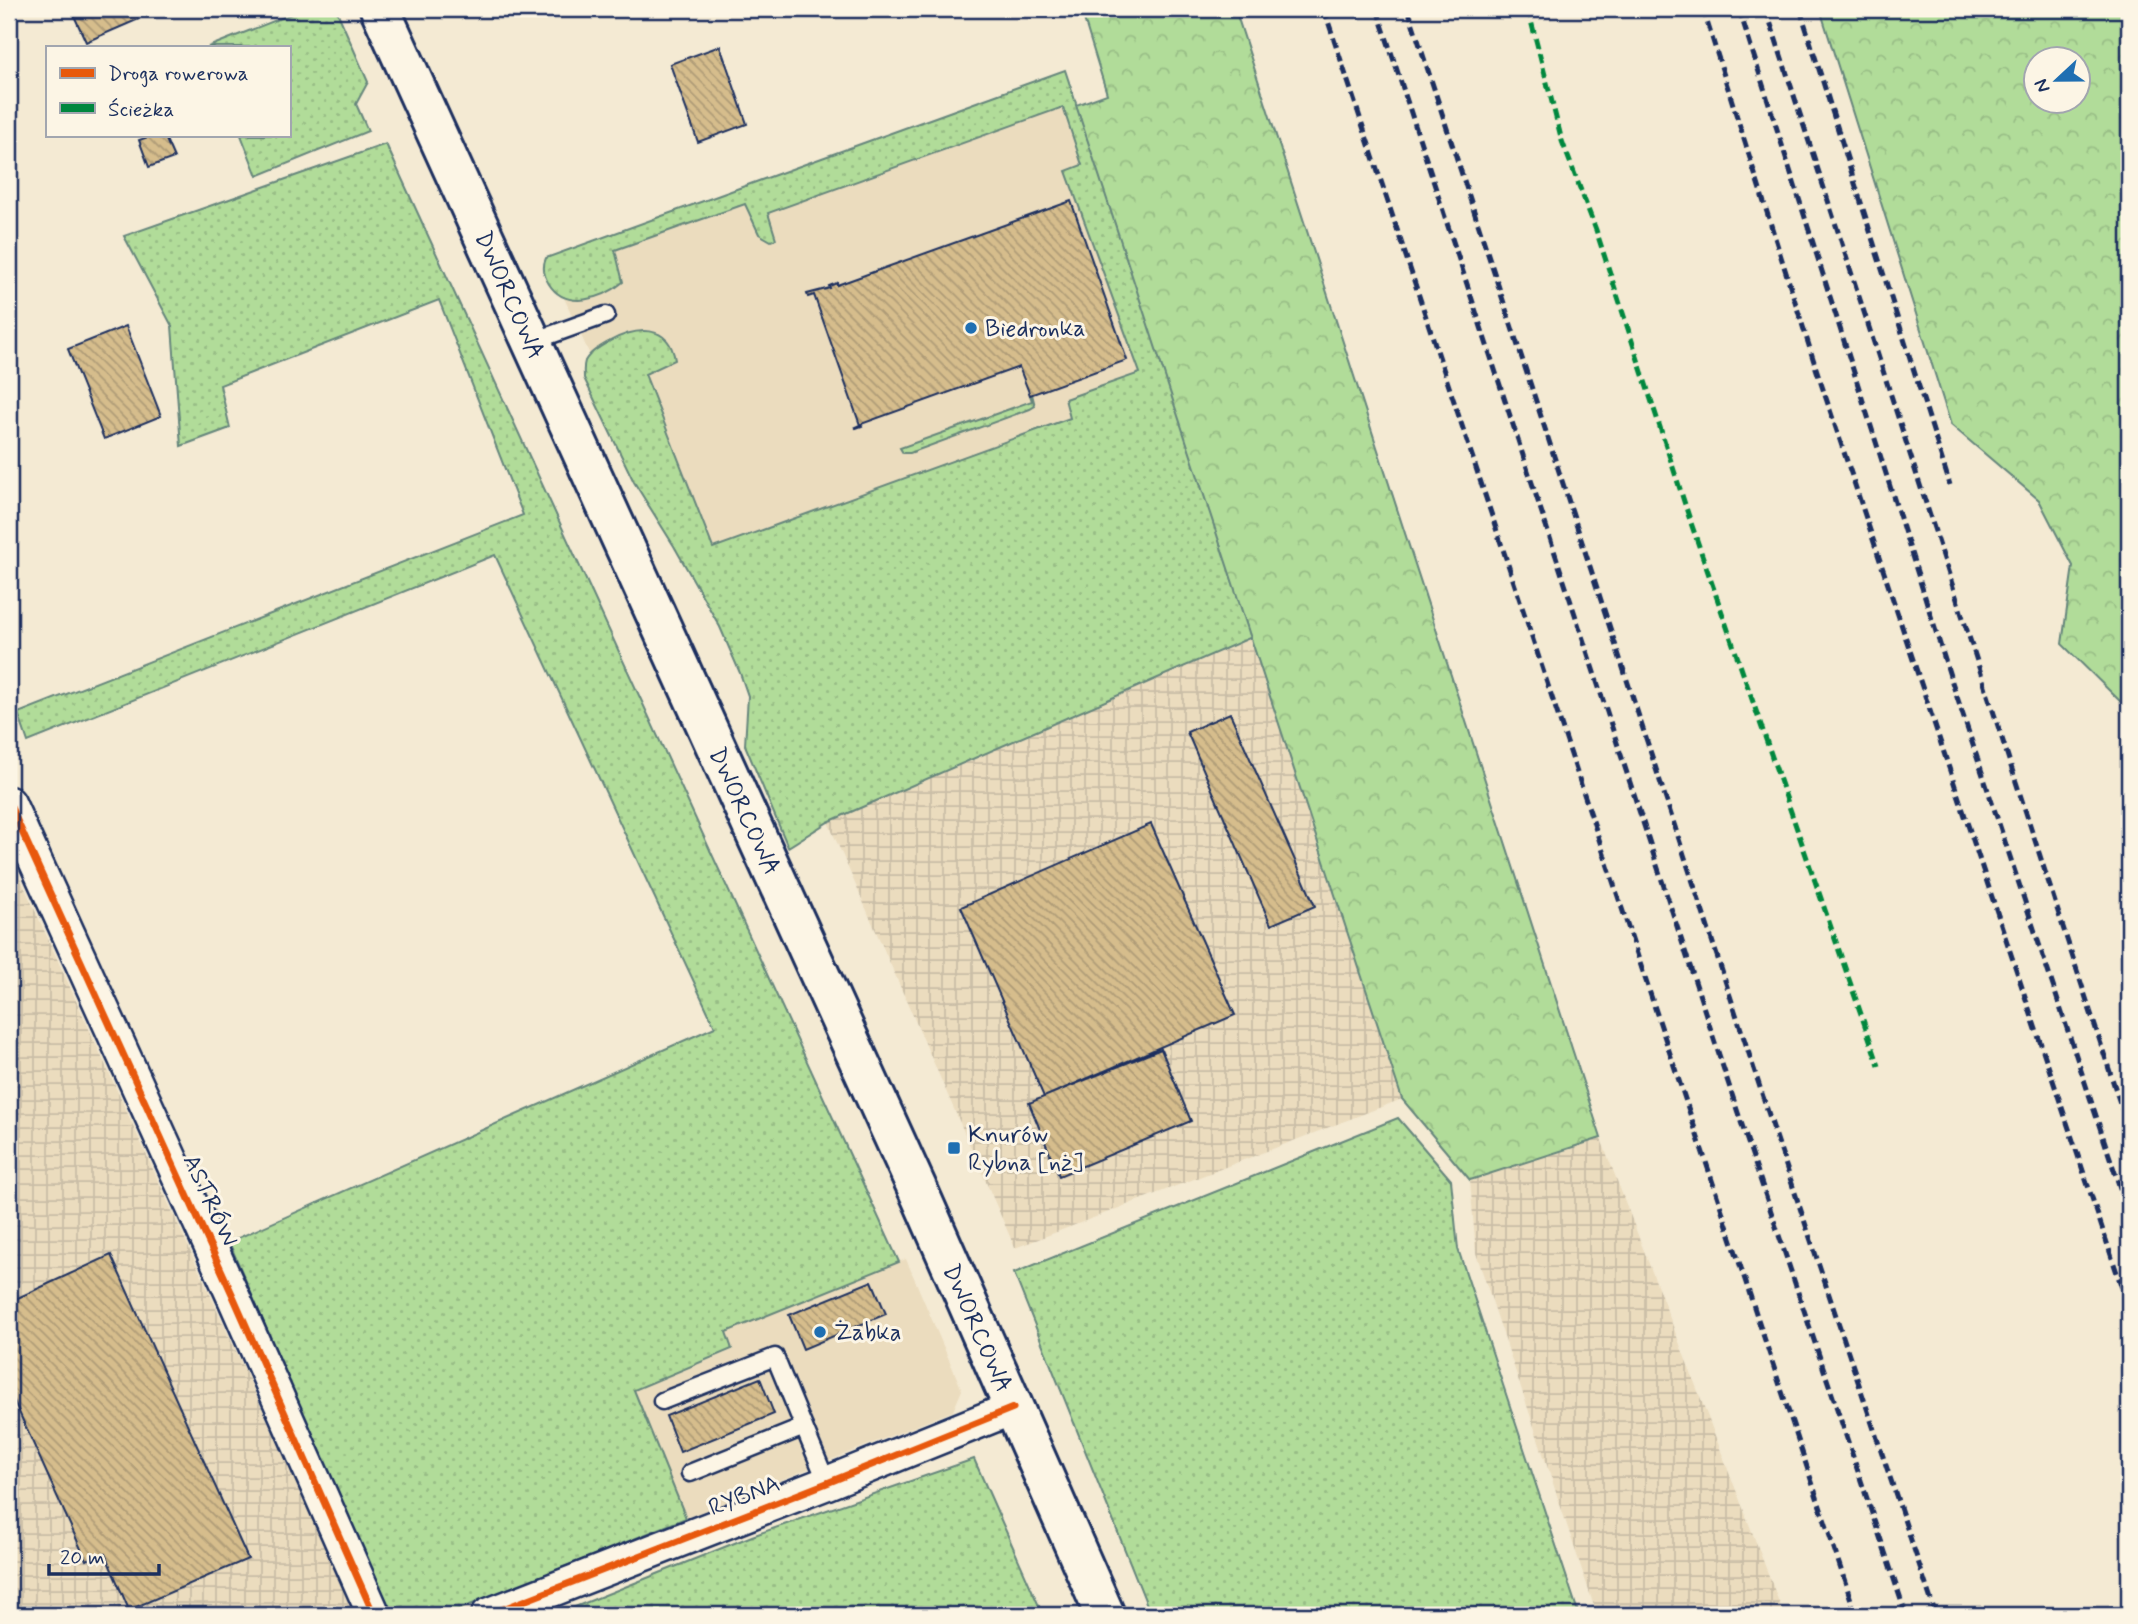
<svg xmlns="http://www.w3.org/2000/svg" width="2138" height="1624" font-family="Mynerve,sans-serif">
<defs>
<pattern id="industrial-grid" width="8" height="8" patternUnits="userSpaceOnUse" patternTransform="scale(1.75)"><rect width="8" height="8" fill="#ebdcbe"/><path d="M0 4h8M4 0v8" fill="none" stroke="#c9bda6"/></pattern>
<pattern id="green-dots" width="8" height="8" patternUnits="userSpaceOnUse" patternTransform="scale(1.75)"><rect width="8" height="8" fill="#b1dc99"/><path d="M2 2h.1M6 6h.1" fill="none" stroke="#98bd86" stroke-width="1.8" stroke-linecap="round"/></pattern>
<pattern id="forest-crowns" width="20" height="18" patternUnits="userSpaceOnUse" patternTransform="scale(1.75)"><rect width="20" height="18" fill="#b1dc99"/><path d="M2 6a3 3 0 1 1 6 0M12 15a3 3 0 1 1 6 0" fill="none" stroke="#98bd86"/></pattern>
<pattern id="building-back-hatch" width="6" height="6" patternUnits="userSpaceOnUse" patternTransform="scale(1.75)"><rect width="6" height="6" fill="#d6bd8c"/><path d="M-1 5l2 2M0 0l6 6M5-1l2 2" fill="none" stroke="#ad9a76"/></pattern>
</defs>
<rect width="100%" height="100%" fill="#f4ead3"/>
<filter id="ink" filterUnits="userSpaceOnUse"><feTurbulence type="fractalNoise" baseFrequency=".0143" numOctaves="2"/><feDisplacementMap in="SourceGraphic" scale="14" xChannelSelector="R" yChannelSelector="G"/><feConvolveMatrix kernelMatrix="1 2 1 2 8 2 1 2 1" color-interpolation-filters="sRGB"/></filter>
<g filter="url(#ink)">
<path fill="#ebdcbe" d="M1065 70 1171 391 689 574 546 258Z
M906 1259 962 1390 953 1411 686 1518 634 1390 732 1350 725 1332Z"/>
<path fill="url(#industrial-grid)" d="M1252 637 1402 1099 1015 1248 828 822Z
M13 862 354 1610 352 1615H9V863Z
M1601 1139 1784 1615H1597L1476 1253 1470 1180Z"/>
<path fill="url(#green-dots)" stroke="#66867c" stroke-width="2" d="M304 9H336L368 82 356 104 368 131 257 176 241 135H289V47H208Z
M1065 70 1252 637 828 822 788 847 745 745 748 696 740 673 720 627 674 546 634 482 584 378C584 372 583 367 585 361 590 352 601 346 610 341 636 327 669 323 675 360L645 374 713 548 1070 418 1065 399 1140 373 1066 171 1082 165 1063 107 768 213 776 239 771 241 759 234 745 204 615 250 623 282C603 299 566 311 549 284 544 276 542 267 546 258Z
M386 144 899 1262 726 1332 732 1349 634 1390 686 1518 445 1615H390L229 1242 715 1027 495 555 28 742 18 713 523 515 439 300 220 385 230 428 181 446 172 326 124 236Z
M1032 394 1035 406 1030 409 910 453H903L900 448 1032 401 1030 395Z
M1398 1118 1451 1180 1458 1249 1579 1615H1151L1014 1273Z
M974 1459 1043 1615H555L752 1536Z"/>
<path fill="url(#forest-crowns)" stroke="#66867c" stroke-width="2" fill-rule="evenodd" d="M1081 9H1235L1601 1138 1470 1180 1402 1099 1076 105 1107 94Z
M1820 9H2129V710L2062 644 2073 566 2039 500 1951 425ZM2036 60H2078V102H2036Z"/>
<path fill="url(#building-back-hatch)" stroke="#1b2f5e" stroke-width="2" d="M71 9H134L139 19 86 42Z
M720 46 747 124 698 142 670 64Z
M154 135H164L174 158 149 167 139 140Z
M1071 201 1127 360 1030 395 1019 367 861 424 862 426 856 428 855 427 860 425 814 295 808 297 807 294 830 288 829 286 837 283V285Z
M126 326 161 416 104 439 68 349Z
M1230 713 1315 906 1271 925 1187 732Z
M1151 824 1235 1015 1044 1097 961 907Z
M1161 1049 1191 1121 1059 1176 1029 1103Z
M111 1255 248 1559 129 1610 105 1554 86 1560 9 1390V1302Z
M872 1281 886 1314 803 1349 789 1315Z
M760 1378 774 1414 680 1452 666 1416Z"/>
<g fill="none" stroke-linecap="round" stroke-linejoin="round">
<g stroke="#1b2f5e" stroke-width="21">
<path id="lane" d="M531 342 606 315
M662 1401 775 1357 827 1483
M690 1473 804 1427"/>
</g>
<g stroke="#1b2f5e" stroke-width="37">
<path id="street" d="M9 803 233 1296 374 1615
M488 1615 827 1483 1013 1408"/>
</g>
<g stroke="#1b2f5e" stroke-width="44">
<path id="secondary" d="M380 9 921 1197 1105 1615"/>
</g>
<use href="#lane" stroke="#fcf5e5" stroke-width="16"/>
<use href="#street" stroke="#fcf5e5" stroke-width="32"/>
<use href="#secondary" stroke="#fcf5e5" stroke-width="38"/>
<path stroke="#1b2f5e" stroke-width="5" stroke-dasharray="10 5" stroke-linecap="butt" d="M1324 9 1856 1615
M1377 9 1741 1122 1906 1615
M1408 9 1768 1112 1936 1615
M1703 9 1816 368 2129 1309
M1739 9 1950 676 2129 1215
M1766 9 2129 1131
M1800 9 1950 485"/>
<path stroke="#00873e" stroke-width="5" stroke-dasharray="10 5" stroke-linecap="butt" d="M1528 9 1562 141 1596 230 1691 523 1879 1066"/>
<g stroke="#fcf5e5" stroke-width="11">
<path id="cycleway" d="M9 803 233 1296 374 1615
M488 1615 827 1483 1013 1408"/>
</g>
<use href="#cycleway" stroke="#e8590c" stroke-width="7"/>
</g>
</g>
<g fill="#1f6fb2" stroke="#fcf5e5" stroke-width="2.5">
<circle cx="971" cy="328" r="7"/>
<rect x="947" y="1141" width="14" height="14" rx="3.5"/>
<circle cx="820" cy="1332" r="7"/>
</g>
<g text-anchor="middle" stroke-width="6" stroke-linejoin="round" paint-order="stroke">
<g font-size="24" fill="#1b2f5e" stroke="#fcf5e5">
<text transform="translate(510 295) rotate(66)" y="8">DWORCOWA</text>
<text transform="translate(745 811) rotate(65)" y="8">DWORCOWA</text>
<text transform="translate(211 1200) rotate(65)" y="8">ASTRÓW</text>
<text transform="translate(978 1328) rotate(66)" y="8">DWORCOWA</text>
<text transform="translate(744 1495) rotate(-21)" y="8">RYBNA</text>
</g>
<g font-size="24" fill="#1b2f5e" stroke="#fcf5e5" text-anchor="start">
<text x="985" y="336">Biedronka</text>
<text x="968" y="1142">Knurów<tspan x="968" dy="28">Rybna [nż]</tspan></text>
<text x="834" y="1340">Żabka</text>
</g>
</g>
<rect width="2138" height="1624" fill="none" stroke="#fcf5e5" stroke-width="35"/>
<rect x="18" y="18" width="2103" height="1589" fill="none" stroke="#1b2f5e" stroke-width="2.5" filter="url(#ink)"/>
<rect x="46" y="46" width="245" height="91" fill="#fcf5e5" stroke="#a2a6af" stroke-width="2"/>
<rect x="60" y="68" width="35" height="10" fill="#e8590c" stroke="#a2a6af" stroke-width="2"/>
<text x="108" y="80" font-size="21" fill="#1b2f5e">Droga rowerowa</text>
<rect x="60" y="103" width="35" height="10" fill="#00873e" stroke="#a2a6af" stroke-width="2"/>
<text x="108" y="116" font-size="21" fill="#1b2f5e">Ścieżka</text>
<g transform="translate(2057 80) rotate(248)"><circle r="33" fill="#fcf5e5" stroke="#a2a6af" stroke-width="2"/>
<path d="M0-5L12 26L0 18L-12 26Z" fill="#1f6fb2"/>
<text y="-10" font-size="19" font-weight="bold" text-anchor="middle" fill="#1b2f5e">N</text>
</g>
<path d="M49 1564v10h110v-10" fill="none" stroke="#1b2f5e" stroke-width="3.5"/>
<text x="60" y="1564" font-size="21" fill="#1b2f5e" stroke="#fcf5e5" stroke-width="5" paint-order="stroke">20 m</text>
</svg>
